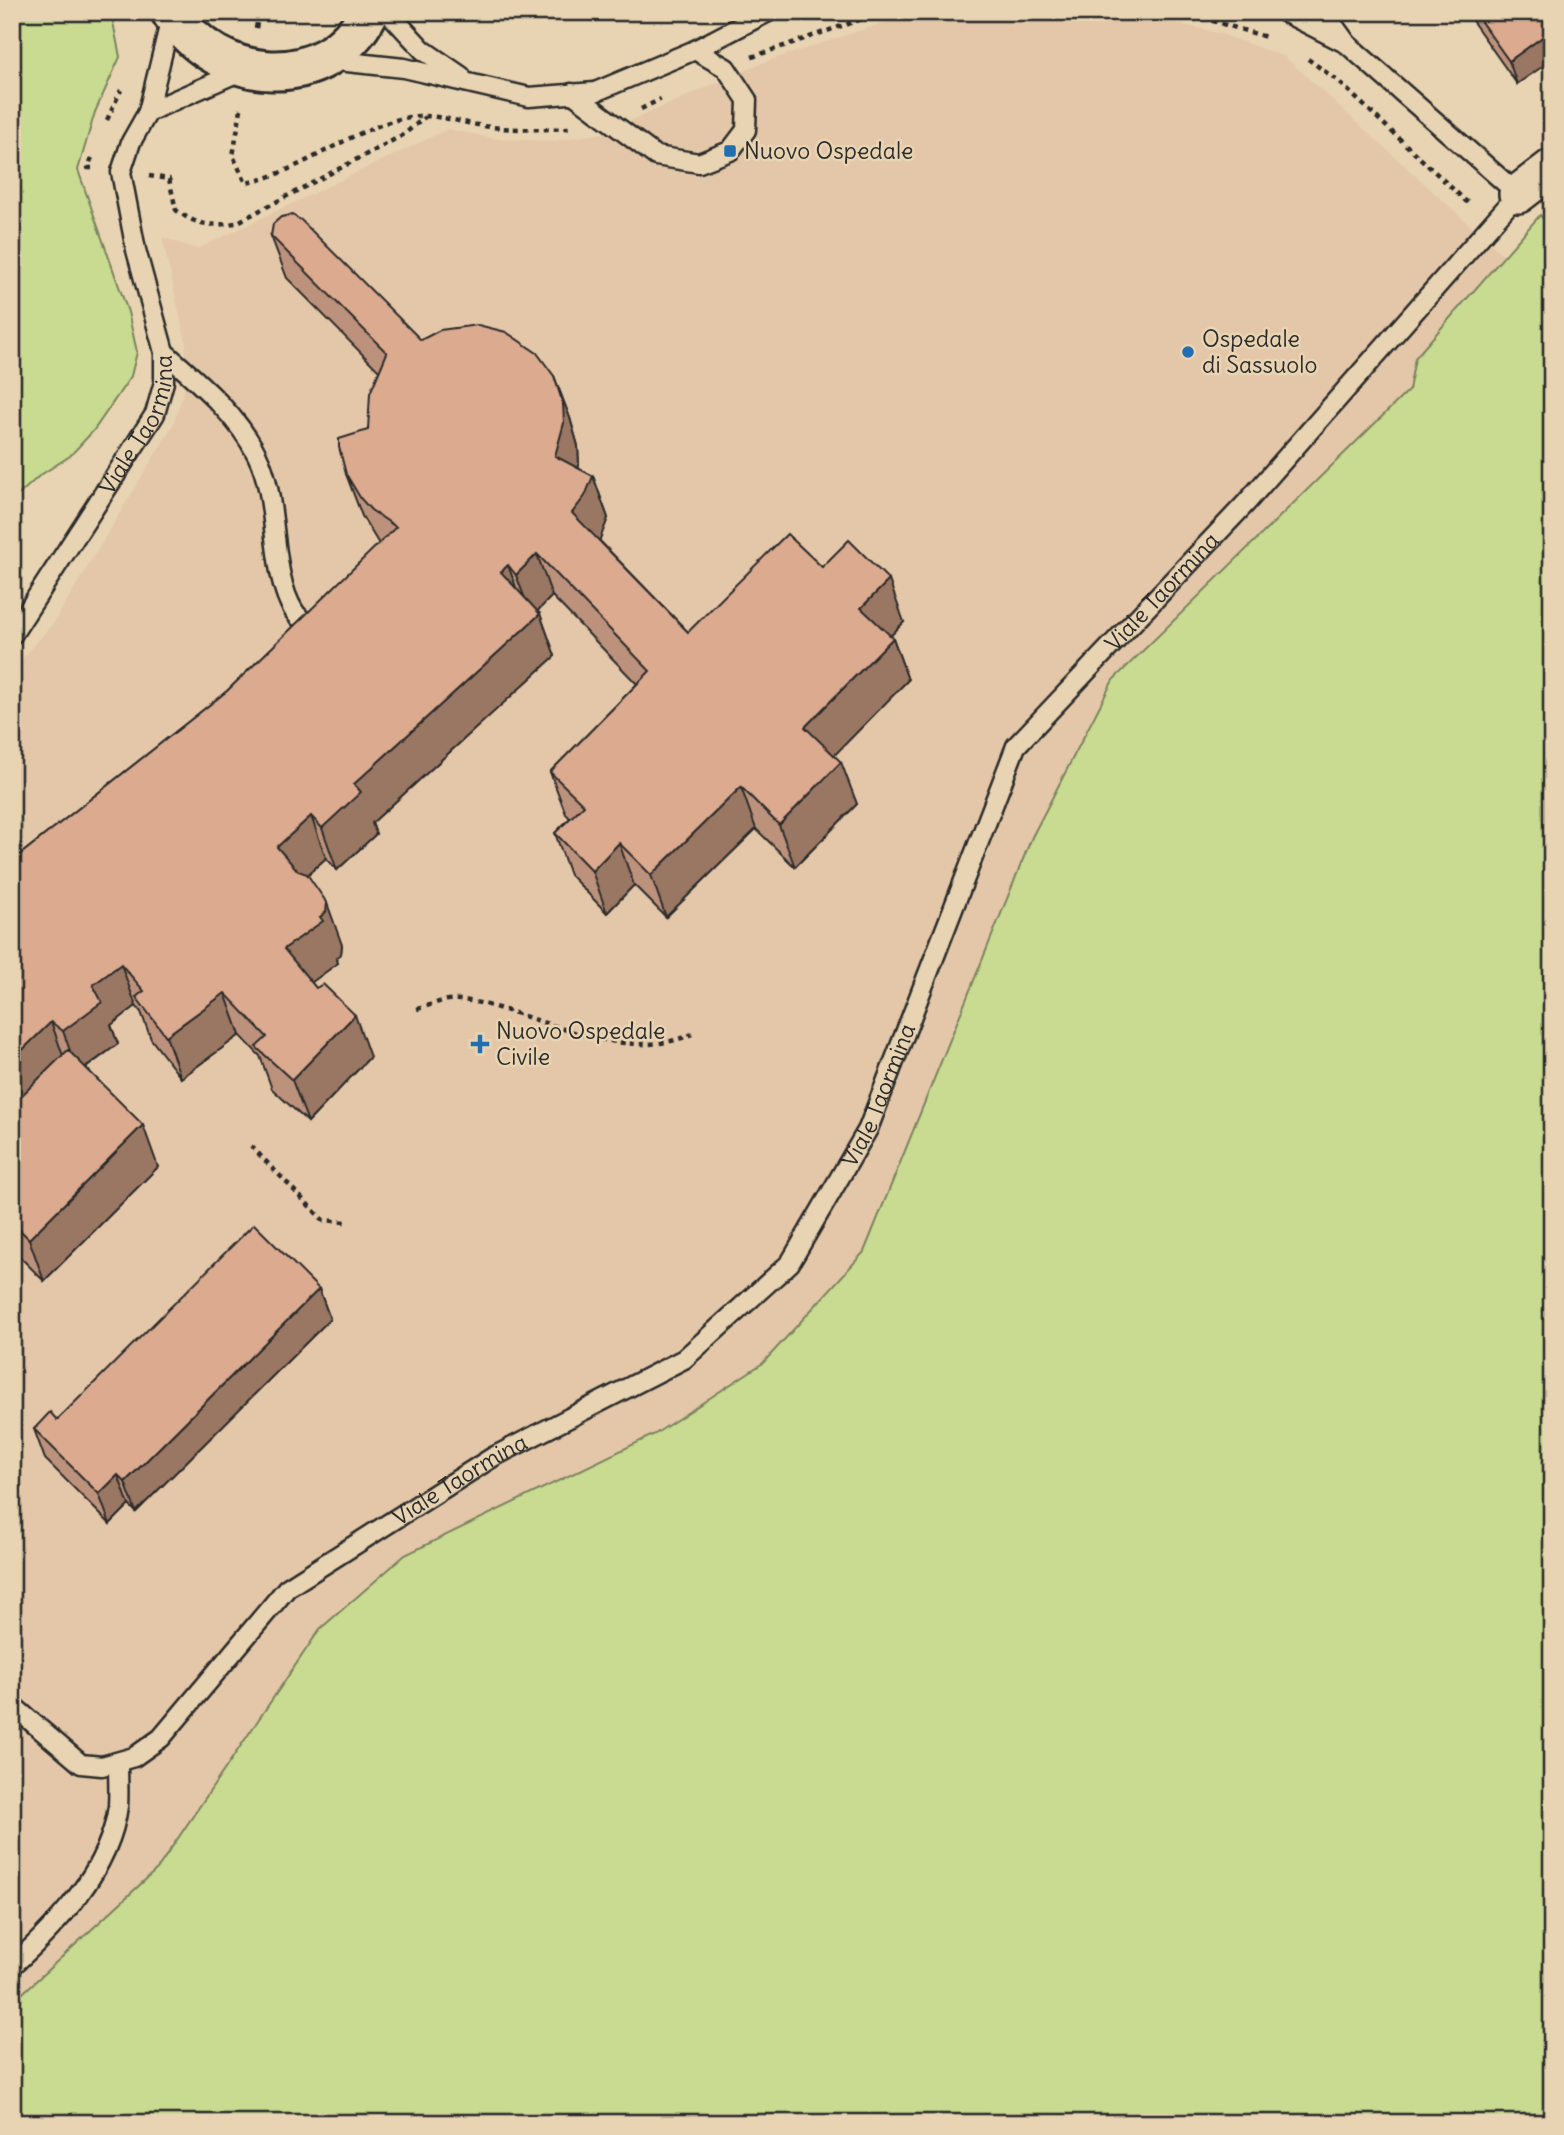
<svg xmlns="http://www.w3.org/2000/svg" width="1564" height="2135" font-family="Delius,sans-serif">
<rect width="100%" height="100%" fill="#e8d4b2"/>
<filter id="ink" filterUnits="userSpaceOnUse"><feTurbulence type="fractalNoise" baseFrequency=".0143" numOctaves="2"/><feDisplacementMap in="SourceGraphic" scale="14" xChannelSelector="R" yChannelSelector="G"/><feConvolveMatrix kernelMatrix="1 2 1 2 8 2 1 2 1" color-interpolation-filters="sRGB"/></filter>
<g filter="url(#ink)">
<path fill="#e4c7a8" d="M917 12H1126L1219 33 1285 57 1504 256 1415 358 1409 390 1113 680 1032 837 864 1252 763 1363 655 1434 320 1629 157 1869 12 2003V671L54 622 173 425 184 391 186 343 162 237 197 249 448 129 498 139 553 141 603 133 762 63Z"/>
<path fill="#c8db90" stroke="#7a835e" stroke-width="2" d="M12 12H111L120 57 95 112 78 170 128 312 137 352 131 376 94 430 70 456 39 476 12 501Z
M1540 215 1552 229V2123H12V2003L157 1869 320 1629 405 1555 655 1434 763 1363 864 1252 1032 837 1113 680 1409 390 1415 358Z"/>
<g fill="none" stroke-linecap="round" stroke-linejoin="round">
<g stroke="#2b2b2b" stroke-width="23">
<g id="lane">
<path d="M388 12 423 50 461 76"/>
<path d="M1324 12 1345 41"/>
<path d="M172 14 148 112 243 70"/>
<path d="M328 60 404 68 529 97 595 92 695 50 768 12"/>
<path d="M572 93 656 156 699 163 730 151 746 130 747 100 726 68 695 50"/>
<path d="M164 352C197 381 237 414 257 455 280 500 269 571 294 611 298 618 307 624 313 629"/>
<path id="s1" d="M12 635 155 414 164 382V352L136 250 121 172 131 142 148 112"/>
<path id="s2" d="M12 1705 81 1764 102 1766 134 1757 161 1738 287 1588 493 1457 684 1359 790 1263 868 1129 1016 746 1247 502 1518 194 1347 44 1284 12"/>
<path d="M12 1966C57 1925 110 1870 118 1806 119 1792 118 1777 118 1763"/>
</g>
</g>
<g stroke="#2b2b2b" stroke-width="42">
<path id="street" d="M1518 194 1552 168"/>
</g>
<g stroke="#2b2b2b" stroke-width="44">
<path id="secondary" d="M171 12C217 85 326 95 369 12"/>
</g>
<path stroke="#2b2b2b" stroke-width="4.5" stroke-dasharray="5 5" stroke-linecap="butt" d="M1183 12 1266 37
M256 28 259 12
M752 57 882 12
M1308 59 1338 81 1470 205
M241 109 233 156 246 183C304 172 350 128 409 117 434 113 459 122 483 126 512 130 540 130 569 128
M641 109 661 99
M107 120 121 90
M92 168H88L93 154
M149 176 169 179 176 210C197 226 210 226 236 223L403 135 425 117
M417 1009C426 1007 438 1001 448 1000 466 998 488 1005 505 1010 563 1027 633 1061 692 1034
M251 1146 323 1220 346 1222"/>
<use href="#lane" stroke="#e8d4b2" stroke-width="18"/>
<use href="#street" stroke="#e8d4b2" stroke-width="37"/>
<use href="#secondary" stroke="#e8d4b2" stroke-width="38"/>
</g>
<path fill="#bd927b" stroke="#2b2b2b" stroke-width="2" d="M1466 12H1552L1517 84Z
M271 236 421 340 554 376 570 418 578 446 579 465 578 468 593 476 608 518 599 540 688 632 822 567 904 622 890 636 893 638 908 680 834 755 857 804 795 867 756 829 666 917 634 885 607 913 570 875 555 833 570 818 566 814 550 772 637 684 552 596 537 611 540 614 555 656 372 823 376 834 337 870 326 858 307 875 342 945 341 954 336 958 338 963 311 982 370 1057 308 1122 272 1089 260 1056 240 1035 181 1078 151 1039 141 1012 136 1006 111 1025 118 1044 86 1068 158 1167 44 1281 12 1249V861L227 691 379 544 362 516 346 474 368 430 379 371 287 278Z
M319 1289 330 1319 136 1512 129 1505 110 1524 45 1459 34 1429 57 1420Z"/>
<path fill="#9a7764" stroke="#2b2b2b" stroke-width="2" d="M1552 30V60L1517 84 1509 61Z
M554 376 570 418 578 446 579 465 570 498 555 456Z
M593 476 608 518 600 539 588 555 572 513Z
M537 554 552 596 532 617 516 575Z
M508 565 523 607 501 572Z
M889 580 904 622 877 650 861 608Z
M540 614 555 656 372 823 376 834 337 870 322 828 354 784Z
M893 638 908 680 821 769 805 727Z
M841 762 857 804 795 867 779 825Z
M741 787 756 829 666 917 651 875Z
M311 816 326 858 292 889 277 847Z
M619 843 634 885 607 913 592 871Z
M327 903 342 945 341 954 336 958 338 963 300 991 284 949Z
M121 964 136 1006 111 1025 118 1044 78 1073 63 1031 93 985Z
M225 993 240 1035 181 1078 166 1036Z
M355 1015 370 1057 308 1122 292 1080Z
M51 1022 66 1064 12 1118V1060Z
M143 1125 158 1167 44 1281 29 1239Z
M319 1289 330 1319 136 1512 125 1482Z
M118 1475 129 1505 110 1524 99 1494Z"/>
<path fill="#dcaa8f" stroke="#2b2b2b" stroke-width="2" d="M1474 12H1552V30L1509 61Z
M292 215 301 220 421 340 440 330 478 325 506 332 537 353 554 376 563 404 564 423 555 456 593 476 585 496 572 513 688 632 787 534 822 567 849 540 889 580 861 608 893 638 805 727 841 762 779 825 741 787 651 875 619 843 592 871 555 833 584 805 550 772 650 671 537 554 516 575 508 565 501 572 540 614 354 784 361 792 322 828 311 816 277 847 298 871 307 874 327 903 326 912 320 917 323 921 284 949 316 988 323 984 355 1015 292 1080 256 1047 267 1037 225 993 166 1036 136 997 144 991 121 964 93 985 102 1002 63 1031 51 1022 12 1060V861L227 691 396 527 371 510 361 499 346 474 339 447V439L368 430 370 393 387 353 271 236 273 224 281 217Z
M68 1050 143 1125 29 1239 12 1222V1105Z
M254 1224 319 1289 125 1482 118 1475 99 1494 34 1429 50 1412 57 1420Z"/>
</g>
<g fill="#1f6fb2" stroke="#e8d4b2" stroke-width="2.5">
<rect x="723" y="144" width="14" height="14" rx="3.5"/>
<circle cx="1188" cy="352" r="7"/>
<path d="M476.5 1033.5h7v7h7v7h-7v7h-7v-7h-7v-7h7z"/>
</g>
<g text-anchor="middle" stroke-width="5" stroke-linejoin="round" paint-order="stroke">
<g font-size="23" fill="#2b2b2b" stroke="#e8d4b2" text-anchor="start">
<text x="744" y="159">Nuovo Ospedale</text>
<text x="1202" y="347">Ospedale<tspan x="1202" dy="26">di Sassuolo</tspan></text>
<text x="496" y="1039">Nuovo Ospedale<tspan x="496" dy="26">Civile</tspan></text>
</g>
<g font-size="23" fill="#2b2b2b" stroke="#e8d4b2">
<text dy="8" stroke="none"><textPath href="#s1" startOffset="247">Viale Taormina</textPath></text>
<text dy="8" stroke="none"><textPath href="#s2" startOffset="1754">Viale Taormina</textPath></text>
<text dy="8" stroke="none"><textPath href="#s2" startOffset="1166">Viale Taormina</textPath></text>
<text dy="8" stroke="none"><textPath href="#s2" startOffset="578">Viale Taormina</textPath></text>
</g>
</g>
<rect width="1564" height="2135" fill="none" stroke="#e8d4b2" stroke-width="42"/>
<rect x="21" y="21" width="1522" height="2093" fill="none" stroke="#2b2b2b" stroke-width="2.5" filter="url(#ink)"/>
</svg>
